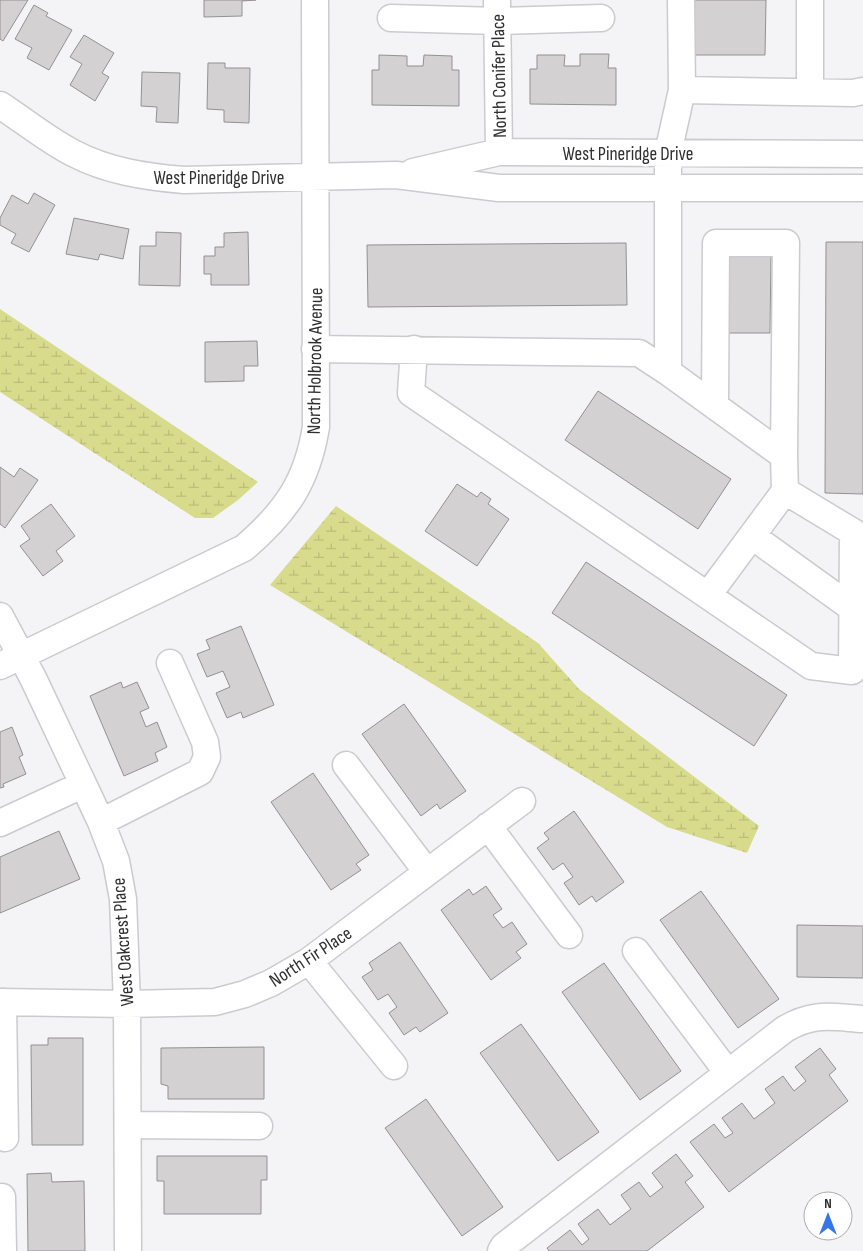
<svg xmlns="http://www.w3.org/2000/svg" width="863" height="1251" font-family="'Sofia Sans Condensed',sans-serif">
<defs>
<pattern id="wetland-marsh" width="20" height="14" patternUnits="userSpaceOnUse" patternTransform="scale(1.25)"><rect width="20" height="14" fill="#d8db8c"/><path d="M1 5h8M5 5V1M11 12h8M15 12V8" fill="none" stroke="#babc79"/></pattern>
</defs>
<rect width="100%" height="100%" fill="#f4f4f7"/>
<path fill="url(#wetland-marsh)" d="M0 309 258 482 238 500 213 518H195L0 392Z
M336 506 538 643 579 689 759 826 747 853 667 827 270 585Z"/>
<path fill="#d4d1d3" stroke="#939092" d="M0 0H28L3 41 0 39Z
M204 0H256L242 1V16L204 17Z
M691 0H766L765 55H690Z
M34 5 48 13 46 16 72 30 49 70 27 58 32 48 15 39Z
M84 35 114 53 102 73 109 77 95 101 70 85 82 64 70 57Z
M580 54H609L608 68H616V105L530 104V69H537V55H565L564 66H580Z
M379 55 407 56V66H423L424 55 452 56V70H459V106L372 105V70H379Z
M208 63H225V68H250L249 123 224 122V110L207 109Z
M142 72 180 73 178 123 156 122 157 107 141 106Z
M34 193 55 205 29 252 11 243 16 234 0 225V218L12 195 28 204Z
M74 218 129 229 123 259 100 254 98 260 66 254Z
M156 232 181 233 180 286 139 285 140 246H156Z
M248 232 249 285H211V274H204V256H215V247H224V233Z
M826 242H863V494L825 493Z
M626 243 627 305 368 307 367 245Z
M724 251H771L770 333H723Z
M257 341 258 366H244V381L205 382V342Z
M598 391 731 479 698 529 565 440Z
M0 467 14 477 20 468 38 480 5 528 0 524Z
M457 484 477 497 481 492 491 499 488 504 509 519 477 566 425 531Z
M51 504 75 536 56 551 63 561 43 576 20 546 30 539 21 526Z
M586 562 787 695 754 746 552 613Z
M241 626 274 705 243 718 241 712 227 718 216 693 230 687 223 671 207 677 197 654 210 649 206 640Z
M121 682 123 688 137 682 149 708 140 712 146 727 157 722 167 747 155 753 158 761 124 776 90 696Z
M404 704 466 791 440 809 437 804 421 816 362 734Z
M12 727 23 755 19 757 26 774 3 784 4 787 0 788V732Z
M313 773 369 855 356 864 361 870 331 890 271 802Z
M574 811 624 882 596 902 592 896 579 905 564 883 573 877 563 863 553 870 537 848 549 839 544 833Z
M59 831 80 879 0 913V857Z
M486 886 502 909 493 915 503 928 512 922 527 944 516 952 521 958 491 980 441 910 469 889 473 895Z
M701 891 779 999 738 1028 660 920Z
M797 925 863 926V978L797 977Z
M400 942 448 1013 420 1032 416 1027 404 1035 389 1013 397 1007 388 994 378 1000 362 977 373 970 369 963Z
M604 963 681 1071 640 1100 562 992Z
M521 1024 599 1132 558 1161 480 1053Z
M48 1038H83V1145H32L31 1045H48Z
M264 1047V1099H168V1086L161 1084V1048Z
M820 1048 836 1069 829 1075 848 1101 729 1192 690 1142 714 1124 725 1138 733 1133 722 1118 742 1103 754 1119 775 1103 765 1089 783 1076 794 1091 806 1081 795 1067Z
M426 1099 503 1207 462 1236 385 1128Z
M676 1154 693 1176 685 1182 704 1207 647 1251H549L547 1248 570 1230 582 1245 589 1239 578 1224 598 1209 610 1225 631 1209 621 1195 639 1182 650 1197 663 1187 652 1173Z
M157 1156H267V1180H261V1214H164V1181H157Z
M51 1173 52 1182 84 1181 85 1251H28L27 1174Z"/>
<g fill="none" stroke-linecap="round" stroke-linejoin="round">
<g stroke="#cbcbcf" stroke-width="29">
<path id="minor" d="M497 0 499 152
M681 0 682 90
M810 0V92
M391 18 498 21 601 18
M0 105C23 120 49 141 73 153 107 171 146 177 184 180L396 175 499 188H863
M413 172 499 152 863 154
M315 349 639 353 668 372V153L682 90 853 93 863 91
M414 349 411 393 811 666 852 671 853 532 785 491 708 595
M668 372 784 456
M715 406 716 243H786L784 456 785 491
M752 536 852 608
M0 616 33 678 101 822 116 861 123 899 127 1004 128 1251
M0 666 244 548C286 512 307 482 316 427L315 0
M346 765 427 872
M101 822 200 772 207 757 205 742 170 663
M0 823 82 785
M488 826 569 935
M636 951 728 1073
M309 961 394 1066
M0 1002 127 1004 215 1002 245 994 271 983 309 961 522 801
M3 1002 5 1138
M128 1125 259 1126
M2 1197 3 1251
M501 1251 504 1246 785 1029C814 1012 831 1017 863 1019"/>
</g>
<use href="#minor" stroke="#fff" stroke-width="26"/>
</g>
<g text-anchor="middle" stroke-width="5" stroke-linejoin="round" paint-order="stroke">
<g font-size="19" fill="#2e2e30" stroke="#fff">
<text transform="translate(498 76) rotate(-91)" y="7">North Conifer Place</text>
<text x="628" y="160">West Pineridge Drive</text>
<text x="219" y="184">West Pineridge Drive</text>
<text transform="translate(314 361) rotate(-89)" y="7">North Holbrook Avenue</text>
<text transform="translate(122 942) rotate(-94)" y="7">West Oakcrest Place</text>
<text transform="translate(310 956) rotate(-33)" y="7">North Fir Place</text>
</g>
</g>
<g transform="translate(828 1216)"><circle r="24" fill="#ffffff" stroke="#ababac"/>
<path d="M0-4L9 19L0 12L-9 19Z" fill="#3577e5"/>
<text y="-8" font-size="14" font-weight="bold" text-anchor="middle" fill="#2e2e30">N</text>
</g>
</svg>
